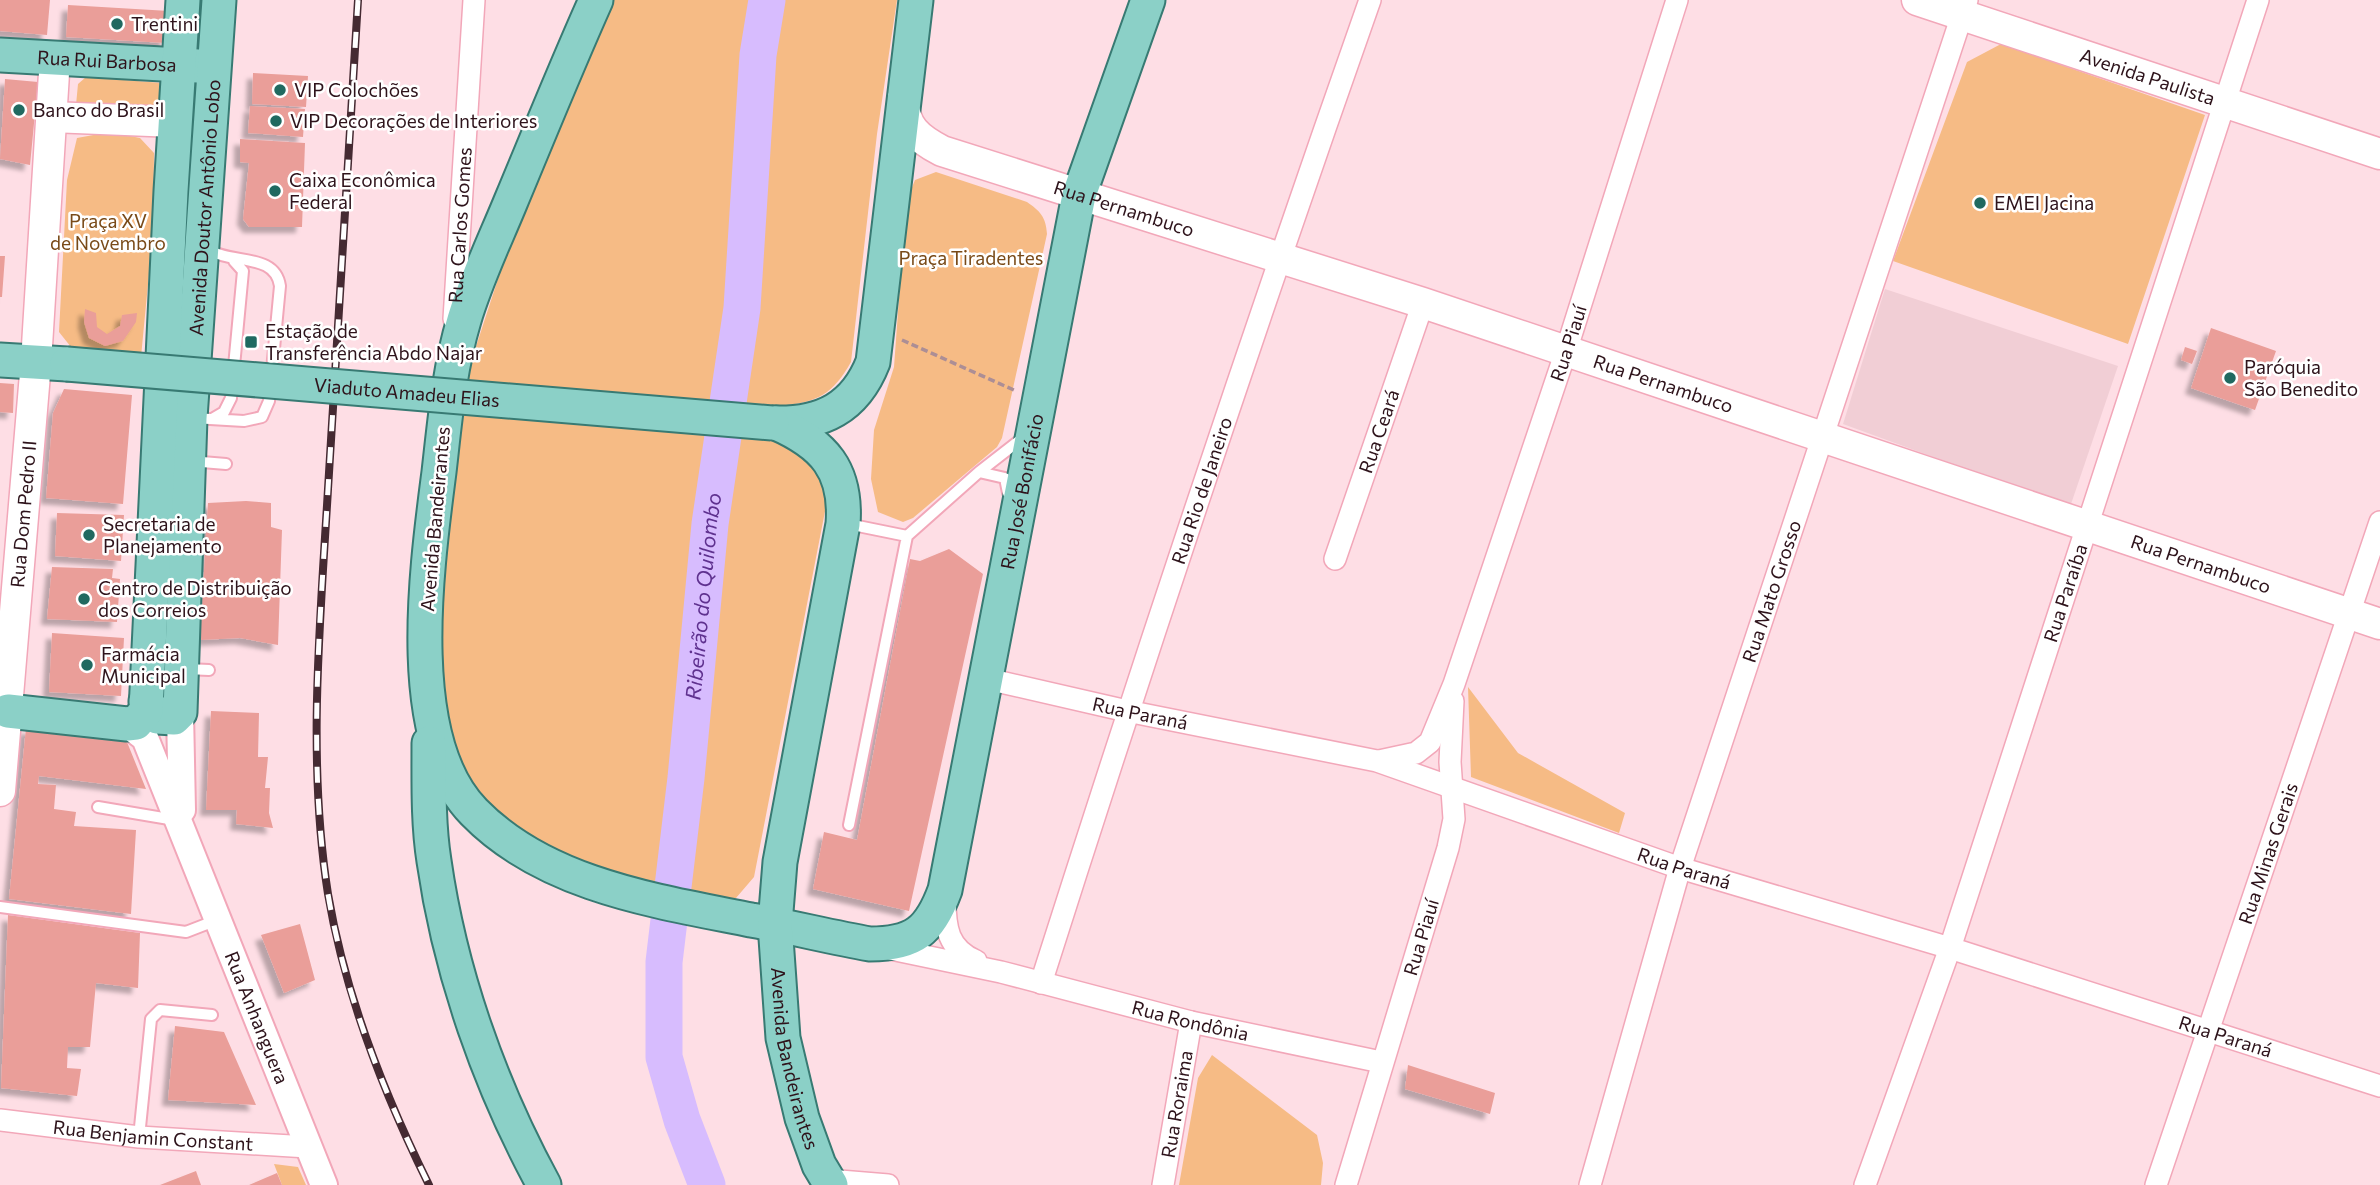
<svg xmlns="http://www.w3.org/2000/svg" width="2380" height="1185" font-family="Commissioner,sans-serif">
<defs>
<filter id="shadow"><feDropShadow dx="-6" dy="6" stdDeviation="2" flood-color="#0004"/></filter>
</defs>
<rect width="100%" height="100%" fill="#fedee5"/>
<path fill="#f1ced5" d="M1885 289 2118 366 2070 507 1843 424Z"/>
<path fill="#f6bb85" d="M603 0H897L877 134 851 362C832 395 819 401 782 406L823 482 827 501 754 877 736 898 723 903 641 887 537 848 499 820 454 765 446 713 438 617 470 365 537 159Z
M2001 44 2205 115 2128 344 1893 261 1967 62Z
M86 77 162 83 163 109 84 103 76 105 78 84Z
M110 132 140 138 154 153 153 232 141 357 75 352 59 332 67 180 77 138Z
M936 172 1027 202C1040 211 1046 217 1047 234L1002 438 997 447 913 518 903 522 878 512 871 479 874 430 894 367 906 202 915 180Z
M1468 687 1518 753 1625 813 1619 833 1471 777Z
M1212 1055 1317 1135 1323 1163 1321 1185H1179L1198 1078Z
M274 1164 298 1167 306 1185H282Z"/>
<g fill="none" stroke-linecap="round" stroke-linejoin="round">
<path stroke="#d7bcfe" stroke-width="37" id="s1" d="M707 1185 682 1120 664 1057V962L686 778 710 524 742 308 758 55 767 0"/>
</g>
<path fill="#ea9e99" filter="url(#shadow)" d="M0 0H50L47 35 0 31Z
M68 5 169 11 166 43 66 37Z
M253 73 308 76 306 107 252 104Z
M5 79 38 82 30 165 0 159Z
M250 106 305 109 303 137 248 133Z
M240 139 305 143 302 227H249L243 219 249 163 240 162Z
M0 256H5L2 297H0Z
M85 309 96 313 97 327 107 334 120 326 122 315 137 313 136 322 123 341 105 346 89 338 84 322Z
M2211 328 2276 351 2255 410 2191 388Z
M2185 347 2197 351 2192 364 2181 360Z
M0 383 14 384 13 413 0 412Z
M64 389 132 395 123 504 46 498 53 413Z
M246 501 271 503V527L282 530 278 645 240 638 200 640 208 503Z
M57 513 124 515 121 561 55 556Z
M949 549 983 574 909 911 813 889 824 832 857 840 910 559 920 561Z
M52 567 113 569 112 578 120 579 117 622 47 619Z
M52 633 124 638 121 696 49 692Z
M211 711 259 713 258 757H268L265 788H270L269 813 273 828 236 824 237 810H206Z
M26 728 118 736 127 742 146 789 39 776 38 784 56 785 54 809 76 812 74 826 136 830 131 914 9 899Z
M8 915 140 933 138 988 96 983 90 1047H68L67 1068 81 1069 77 1096 1 1088Z
M300 924 315 980 284 993 261 935Z
M175 1026 224 1032 256 1105 168 1100Z
M1408 1065 1495 1093 1490 1114 1405 1089Z
M196 1171 201 1185H160Z
M277 1173 282 1185H249Z"/>
<g fill="none" stroke-linecap="round" stroke-linejoin="round">
<g stroke="#f2a7b9" stroke-width="14">
<path id="service" d="M193 418 244 421 262 417 269 401 280 286C275 252 231 265 208 249
M212 419 224 412 231 398 243 271 234 261
M190 461 226 464
M979 472 1005 478 1008 493
M848 524 907 536
M187 669 209 670
M98 807 175 820
M849 825 907 536 979 472 1024 437
M0 907 186 932 217 920
M139 1137 151 1019 160 1010 212 1015"/>
</g>
<g stroke="#f2a7b9" stroke-width="24">
<g id="minor">
<path id="s2" d="M454 319 474 0"/>
<path id="s3" d="M1335 559 1423 303"/>
<path id="s4" d="M983 678 1127 711 1377 761 1680 868 1950 948 2380 1086"/>
<path id="s5" d="M1379 761 1416 753 1430 742 1454 684 1566 351 1677 0"/>
<path d="M945 899C945 928 948 949 976 961"/>
<path id="s6" d="M886 948 1001 972 1191 1022 1381 1062"/>
<path id="s7" d="M1041 983C1146 653 1255 326 1370 0"/>
<path id="s8" d="M0 1120 139 1137 308 1147"/>
<path d="M828 1180 888 1185"/>
<path id="s9" d="M1163 1185 1191 1022"/>
<path id="s10" d="M1346 1185 1448 848 1454 819 1450 762 1453 701"/>
<path id="s11" d="M1590 1185 1680 868 1967 0"/>
<path id="s12" d="M1865 1185 1950 948 2258 0"/>
<path id="s13" d="M2156 1185 2380 522"/>
</g>
</g>
<g stroke="#f2a7b9" stroke-width="30">
<g id="tertiary">
<path d="M180 712 182 810"/>
<path id="s14" d="M127 724 145 738 324 1185"/>
</g>
</g>
<g stroke="#f2a7b9" stroke-width="33">
<g id="secondary">
<path id="s15" d="M1917 0 2380 154"/>
<path id="s16" d="M903 98C904 127 917 138 942 151L1423 303 2380 624"/>
<path d="M51 117 175 122"/>
<path id="s17" d="M0 791 36 362 55 57"/>
</g>
</g>
<g stroke="#387a73" stroke-width="37">
<g id="primary">
<path id="s18" d="M596 0C566 67 539 134 511 201 495 240 476 279 464 320 449 370 445 420 439 472 427 565 402 739 474 812 545 885 656 901 751 920 791 927 830 937 870 944 914 944 930 931 945 890L1079 195 1148 0"/>
<path id="s19" d="M0 55 198 66"/>
<path d="M0 360 67 364"/>
<path d="M775 423C822 424 855 408 873 362L916 0"/>
<path id="s20" d="M776 423C824 444 847 470 843 524L780 862 775 924 783 1038 802 1118 819 1165 831 1185"/>
<path id="s21" d="M146 701 157 717 174 718 180 712 190 418 219 0"/>
<path d="M8 711 127 724 136 723 146 711 171 191 183 0"/>
<path d="M429 743C429 783 428 823 434 861 450 973 490 1086 544 1185"/>
</g>
</g>
<path stroke="#ac8e95" stroke-width="3.5" stroke-dasharray="7 3.5" stroke-linecap="butt" d="M902 340 1016 391"/>
<use href="#service" stroke="#fff" stroke-width="10"/>
<use href="#minor" stroke="#fff" stroke-width="21"/>
<use href="#tertiary" stroke="#fff" stroke-width="26"/>
<use href="#secondary" stroke="#fff" stroke-width="30"/>
<use href="#primary" stroke="#8bd0c7" stroke-width="33"/>
<g stroke="#452a32" stroke-width="8">
<path id="rail" d="M358 0C348 163 338 326 328 489 320 624 307 761 328 894 345 995 384 1094 429 1185"/>
</g>
<use href="#rail" stroke="#fff" stroke-width="5" stroke-dasharray="16" stroke-linecap="butt"/>
<g stroke="#387a73" stroke-width="37" stroke-linecap="butt">
<g id="primary-bridge">
<path id="s22" d="M67 364 772 423"/>
</g>
</g>
<use href="#primary-bridge" stroke="#8bd0c7" stroke-width="33"/>
</g>
<g fill="#206960" stroke="#fff" stroke-width="2.5">
<circle cx="117" cy="24" r="7"/>
<circle cx="280" cy="90" r="7"/>
<circle cx="19" cy="110" r="7"/>
<circle cx="276" cy="121" r="7"/>
<circle cx="275" cy="191" r="7"/>
<circle cx="1980" cy="203" r="7"/>
<rect x="244" y="335" width="14" height="14" rx="3.5"/>
<circle cx="2230" cy="378" r="7"/>
<circle cx="89" cy="535" r="7"/>
<circle cx="84" cy="599" r="7"/>
<circle cx="87" cy="665" r="7"/>
</g>
<g text-anchor="middle" stroke-width="5" stroke-linejoin="round" paint-order="stroke">
<g font-size="19" fill="#2e131b" stroke="#fff" text-anchor="start">
<text x="131" y="31">Trentini</text>
<text x="294" y="97">VIP Colochões</text>
<text x="33" y="117">Banco do Brasil</text>
<text x="290" y="128">VIP Decorações de Interiores</text>
<text x="289" y="187">Caixa Econômica<tspan x="289" dy="22">Federal</tspan></text>
<text x="1994" y="210">EMEI Jacina</text>
<text x="265" y="338">Estação de<tspan x="265" dy="22">Transferência Abdo Najar</tspan></text>
<text x="2244" y="374">Paróquia<tspan x="2244" dy="22">São Benedito</tspan></text>
<text x="103" y="531">Secretaria de<tspan x="103" dy="22">Planejamento</tspan></text>
<text x="98" y="595">Centro de Distribuição<tspan x="98" dy="22">dos Correios</tspan></text>
<text x="101" y="661">Farmácia<tspan x="101" dy="22">Municipal</tspan></text>
</g>
<g font-size="19" fill="#2e131b" stroke="#fff">
<text dy="7" stroke="none"><textPath href="#s19" startOffset="107">Rua Rui Barbosa</textPath></text>
<text dy="7" stroke="none"><textPath href="#s15" startOffset="243">Avenida Paulista</textPath></text>
<text dy="7" stroke="none"><textPath href="#s21" startOffset="550">Avenida Doutor Antônio Lobo</textPath></text>
<text dy="7" stroke="none"><textPath href="#s16" startOffset="261">Rua Pernambuco</textPath></text>
<text dy="7" stroke="none"><textPath href="#s2" startOffset="94">Rua Carlos Gomes</textPath></text>
<text dy="7" stroke="none"><textPath href="#s5" startOffset="478">Rua Piauí</textPath></text>
<text dy="7" stroke="none"><textPath href="#s16" startOffset="828">Rua Pernambuco</textPath></text>
<text dy="7" stroke="none"><textPath href="#s22" startOffset="341">Viaduto Amadeu Elias</textPath></text>
<text dy="7" stroke="none"><textPath href="#s3" startOffset="135">Rua Ceará</textPath></text>
<text dy="7" stroke="none"><textPath href="#s7" startOffset="518">Rua Rio de Janeiro</textPath></text>
<text dy="7" stroke="none"><textPath href="#s18" startOffset="1783">Rua José Bonifácio</textPath></text>
<text dy="7" stroke="none"><textPath href="#s17" startOffset="278">Rua Dom Pedro II</textPath></text>
<text transform="translate(435 519) rotate(-85)" y="7">Avenida Bandeirantes</text>
<text dy="7" stroke="none"><textPath href="#s16" startOffset="1395">Rua Pernambuco</textPath></text>
<text dy="7" stroke="none"><textPath href="#s11" startOffset="621">Rua Mato Grosso</textPath></text>
<text dy="7" stroke="none"><textPath href="#s12" startOffset="625">Rua Paraíba</textPath></text>
<text dy="7" stroke="none"><textPath href="#s4" startOffset="161">Rua Paraná</textPath></text>
<text dy="7" stroke="none"><textPath href="#s13" startOffset="350">Rua Minas Gerais</textPath></text>
<text dy="7" stroke="none"><textPath href="#s4" startOffset="728">Rua Paraná</textPath></text>
<text dy="7" stroke="none"><textPath href="#s10" startOffset="259">Rua Piauí</textPath></text>
<text dy="7" stroke="none"><textPath href="#s14" startOffset="324">Rua Anhanguera</textPath></text>
<text dy="7" stroke="none"><textPath href="#s6" startOffset="313">Rua Rondônia</textPath></text>
<text dy="7" stroke="none"><textPath href="#s4" startOffset="1295">Rua Paraná</textPath></text>
<text dy="7" stroke="none"><textPath href="#s20" startOffset="674">Avenida Bandeirantes</textPath></text>
<text dy="7" stroke="none"><textPath href="#s9" startOffset="82">Rua Roraima</textPath></text>
<text dy="7" stroke="none"><textPath href="#s8" startOffset="154">Rua Benjamin Constant</textPath></text>
</g>
<g font-size="19" fill="#794a18" stroke="#fff">
<text x="108" y="228">Praça XV<tspan x="108" dy="22">de Novembro</tspan></text>
<text x="971" y="265">Praça Tiradentes</text>
</g>
<g font-size="21" font-style="italic" fill="#5f318f" stroke="#fff">
<text dy="7" stroke="none"><textPath href="#s1" startOffset="598">Ribeirão do Quilombo</textPath></text>
</g>
</g>
</svg>
